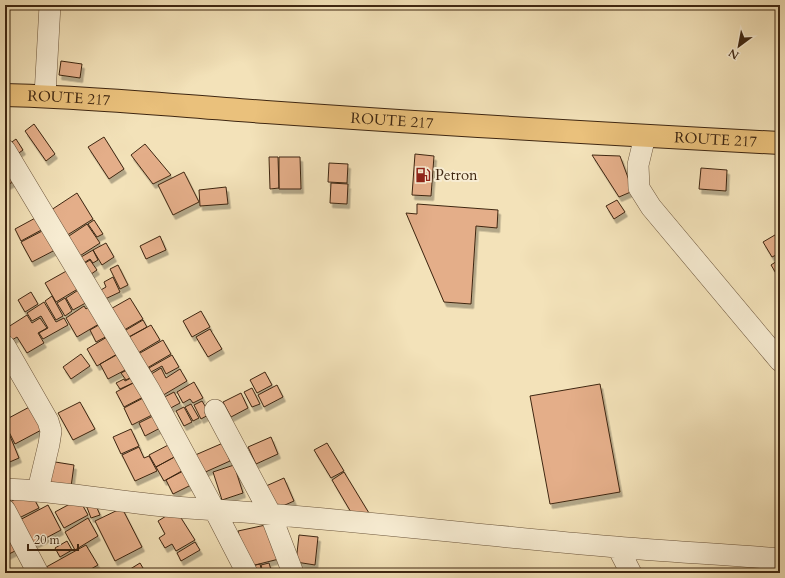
<svg xmlns="http://www.w3.org/2000/svg" width="785" height="578" font-family="Cardo,serif">
<defs>
<filter id="shadow"><feDropShadow dx="2.5" dy="4.5" stdDeviation="0" flood-color="#0004"/></filter>
</defs>
<rect width="100%" height="100%" fill="#f3e2b9"/>
<filter id="stains"><feTurbulence type="fractalNoise" baseFrequency=".005" numOctaves="4"/><feColorMatrix values="0 0 0 0 .2 0 0 0 0 .09 0 0 0 0 .02 0 0 0 .5 -.17"/></filter>
<radialGradient id="worn" r=".72"><stop offset=".6" stop-color="#630" stop-opacity="0"/><stop offset="1" stop-color="#630" stop-opacity=".3"/></radialGradient>
<path fill="#e4ae89" stroke="#3e2611" filter="url(#shadow)" d="M61 61 82 64 80 78 59 75Z
M34 124 55 154 46 161 25 131Z
M104 137 124 169 109 179 88 147Z
M16 139 23 150 12 158 5 147Z
M145 144 171 175 153 184 131 155Z
M415 154 434 156 431 196 412 195Z
M592 155 620 156 633 191 619 197Z
M269 157H278L279 188 270 189Z
M279 157H300L301 189H279Z
M329 163 348 164 347 183 328 182Z
M701 168 727 170 726 191 699 189Z
M5 170 13 182 5 186Z
M184 172 199 202 173 215 158 185Z
M331 183 348 184 347 204 330 203Z
M226 187 228 204 200 206 199 190Z
M77 193 93 219 61 239 45 214Z
M617 200 625 212 614 219 606 206Z
M417 204 498 210 497 228 476 226 471 304 444 302 406 213 417 214Z
M39 216 45 228 21 241 15 229Z
M94 220 103 234 97 237 88 224Z
M87 224 100 243 75 259 63 240Z
M46 229 57 249 32 262 21 242Z
M780 232V253L772 257 763 242Z
M160 236 166 250 146 259 140 246Z
M106 243 114 257 102 265 93 250Z
M93 250 98 260 93 263 90 259 79 266 76 260Z
M780 259V280L771 265Z
M90 260 97 270 84 279 77 268Z
M118 265 128 285 120 289 110 269Z
M70 269 81 287 56 302 45 283Z
M113 277 120 292 103 300 99 291 106 287 104 282Z
M83 287 91 300 73 310 66 298Z
M31 292 38 304 25 312 18 300Z
M52 296 63 316 56 320 45 301Z
M65 298 72 311 65 316 57 303Z
M130 298 143 319 119 333 107 311Z
M44 302 56 322 64 318 68 325 43 339 39 333 48 328 41 316 32 321 27 313Z
M93 304 104 321 77 337 66 318 84 306 86 309Z
M201 311 210 327 192 337 183 321Z
M27 315 32 323 40 318 47 328 38 333 44 343 27 353 17 337 12 340 5 329Z
M143 320 147 327 125 339 121 333Z
M104 322 111 334 96 342 90 330Z
M151 325 160 340 133 356 124 340Z
M210 329 222 349 208 357 196 337Z
M112 334 122 351 97 366 87 349Z
M163 340 171 354 142 371 133 357Z
M122 352 131 367 108 379 100 364Z
M81 354 90 366 71 379 63 367Z
M172 355 179 367 166 374 162 366 151 372 149 368Z
M133 367 137 374 126 380 121 373Z
M161 368 166 378 180 369 187 381 160 397 148 376Z
M265 372 272 385 257 393 250 380Z
M133 377 135 382 120 389 116 383 124 379 125 381Z
M139 380 147 395 124 407 116 392Z
M194 382 203 398 193 403 190 399 183 403 177 392Z
M600 384 620 492 550 504 530 396Z
M277 385 283 397 264 407 258 395Z
M252 388 260 404 252 407 244 392Z
M174 392 180 403 165 411 159 400Z
M241 393 248 408 231 417 223 402Z
M147 396 156 413 132 425 124 408Z
M202 401 210 414 201 419 194 405Z
M80 402 95 429 73 440 58 413Z
M35 404 47 427 15 444 5 424V420Z
M191 404 199 418 193 421 185 407Z
M184 407 192 422 184 426 176 411Z
M155 415 162 427 145 436 139 423Z
M131 429 139 446 121 454 113 437Z
M10 436 19 458 5 464V439Z
M271 437 278 454 256 464 248 447Z
M174 442 180 454 156 467 149 455Z
M223 443 230 461 201 474 193 456Z
M327 443 344 471 331 478 314 450Z
M139 447 144 458 149 456 157 471 135 481 122 455Z
M180 454 187 468 164 481 156 467Z
M49 461 74 465 71 487 46 483Z
M234 465 243 493 222 500 213 472Z
M187 469 195 483 173 494 166 480Z
M344 472 372 518 355 519 332 480Z
M284 478 294 501 276 509 266 486Z
M30 491 39 508 19 518 10 502Z
M79 499 88 515 64 528 55 512Z
M94 501 100 515 91 518 86 505Z
M48 505 61 530 29 547 16 522Z
M122 508 142 547 115 561 95 521Z
M176 510 195 540 176 551 172 544 165 548 159 538 165 534 158 521Z
M88 518 98 536 75 550 65 532Z
M270 524 279 559 247 567 238 531Z
M5 528 17 550 5 556Z
M299 535 318 537 315 565 296 562Z
M67 541 72 550 60 557 55 548Z
M195 542 200 550 181 561 177 553Z
M86 545 98 565 84 573H40L39 571Z
M140 563 146 573H128L127 571Z
M269 563 272 573H263L261 565Z
M260 564 262 573H250L247 567Z"/>
<g fill="none" stroke-linecap="round" stroke-linejoin="round">
<g stroke="#6b553b" stroke-width="22">
<path id="minor" d="M45 95 50 5
M645 136 638 165 639 188 651 207 780 361
M5 150 150 391 214 509 247 573
M5 346 48 421 51 431 49 444 38 490
M215 410 270 513 293 573
M5 489C67 491 127 504 188 508 331 517 473 535 616 547 671 552 725 554 780 559
M5 510 38 573
M618 548 631 573"/>
</g>
<g stroke="#3e2611" stroke-width="24">
<g id="major">
<path id="s1" d="M5 95C92 97 179 106 266 112 437 124 609 134 780 143"/>
</g>
</g>
<use href="#minor" stroke="#f7ecd2" stroke-width="21"/>
<use href="#major" stroke="#eac17c" stroke-width="22"/>
</g>
<defs>
<g id="fuel-bare" transform="scale(1.2)"><path d="M-5.5-6h7V0h2V4h1.3V-2.5L3-4.5l.8-.8L6-3V5H2.5V1h-1V6h-7ZM-4.2-4.7v3.2H.2V-4.7Z" fill="#8f2418" stroke="#f7ecd2" stroke-width="2.5" paint-order="stroke"/></g>
</defs>
<g fill-rule="evenodd">
<use href="#fuel-bare" x="423" y="175"/>
</g>
<g text-anchor="middle" stroke-width="4" stroke-linejoin="round" paint-order="stroke">
<g font-size="15" fill="#3e2611" stroke="#f7ecd2">
<text dy="5" stroke="none"><textPath href="#s1" startOffset="64">ROUTE 217</textPath></text>
<text dy="5" stroke="none"><textPath href="#s1" startOffset="388">ROUTE 217</textPath></text>
<text dy="5" stroke="none"><textPath href="#s1" startOffset="712">ROUTE 217</textPath></text>
</g>
<g font-size="15" fill="#3e2611" stroke="#f7ecd2" text-anchor="start">
<text x="435" y="180">Petron</text>
</g>
</g>
<rect width="785" height="578" fill="none" stroke="#f3e2b9" stroke-width="20"/>
<rect x="6" y="6" width="773" height="566" fill="none" stroke="#3e2611" stroke-width="2"/>
<rect x="10" y="10" width="765" height="558" fill="none" stroke="#3e2611"/>
<g transform="translate(739 46) rotate(212)" stroke="#f7ecd2" stroke-width="3" paint-order="stroke">
<path d="M0-3L7 15L0 10L-7 15Z" fill="#3e2611"/>
<text y="-6" font-size="11" font-weight="bold" text-anchor="middle" fill="#3e2611">N</text>
</g>
<path d="M28 544v6h50v-6" fill="none" stroke="#3e2611" stroke-width="2"/>
<text x="34" y="544" font-size="12" fill="#3e2611" stroke="#f7ecd2" stroke-width="3" paint-order="stroke">20 m</text>
<rect width="100%" height="100%" filter="url(#stains)"/>
<rect width="100%" height="100%" fill="url(#worn)"/>
</svg>
